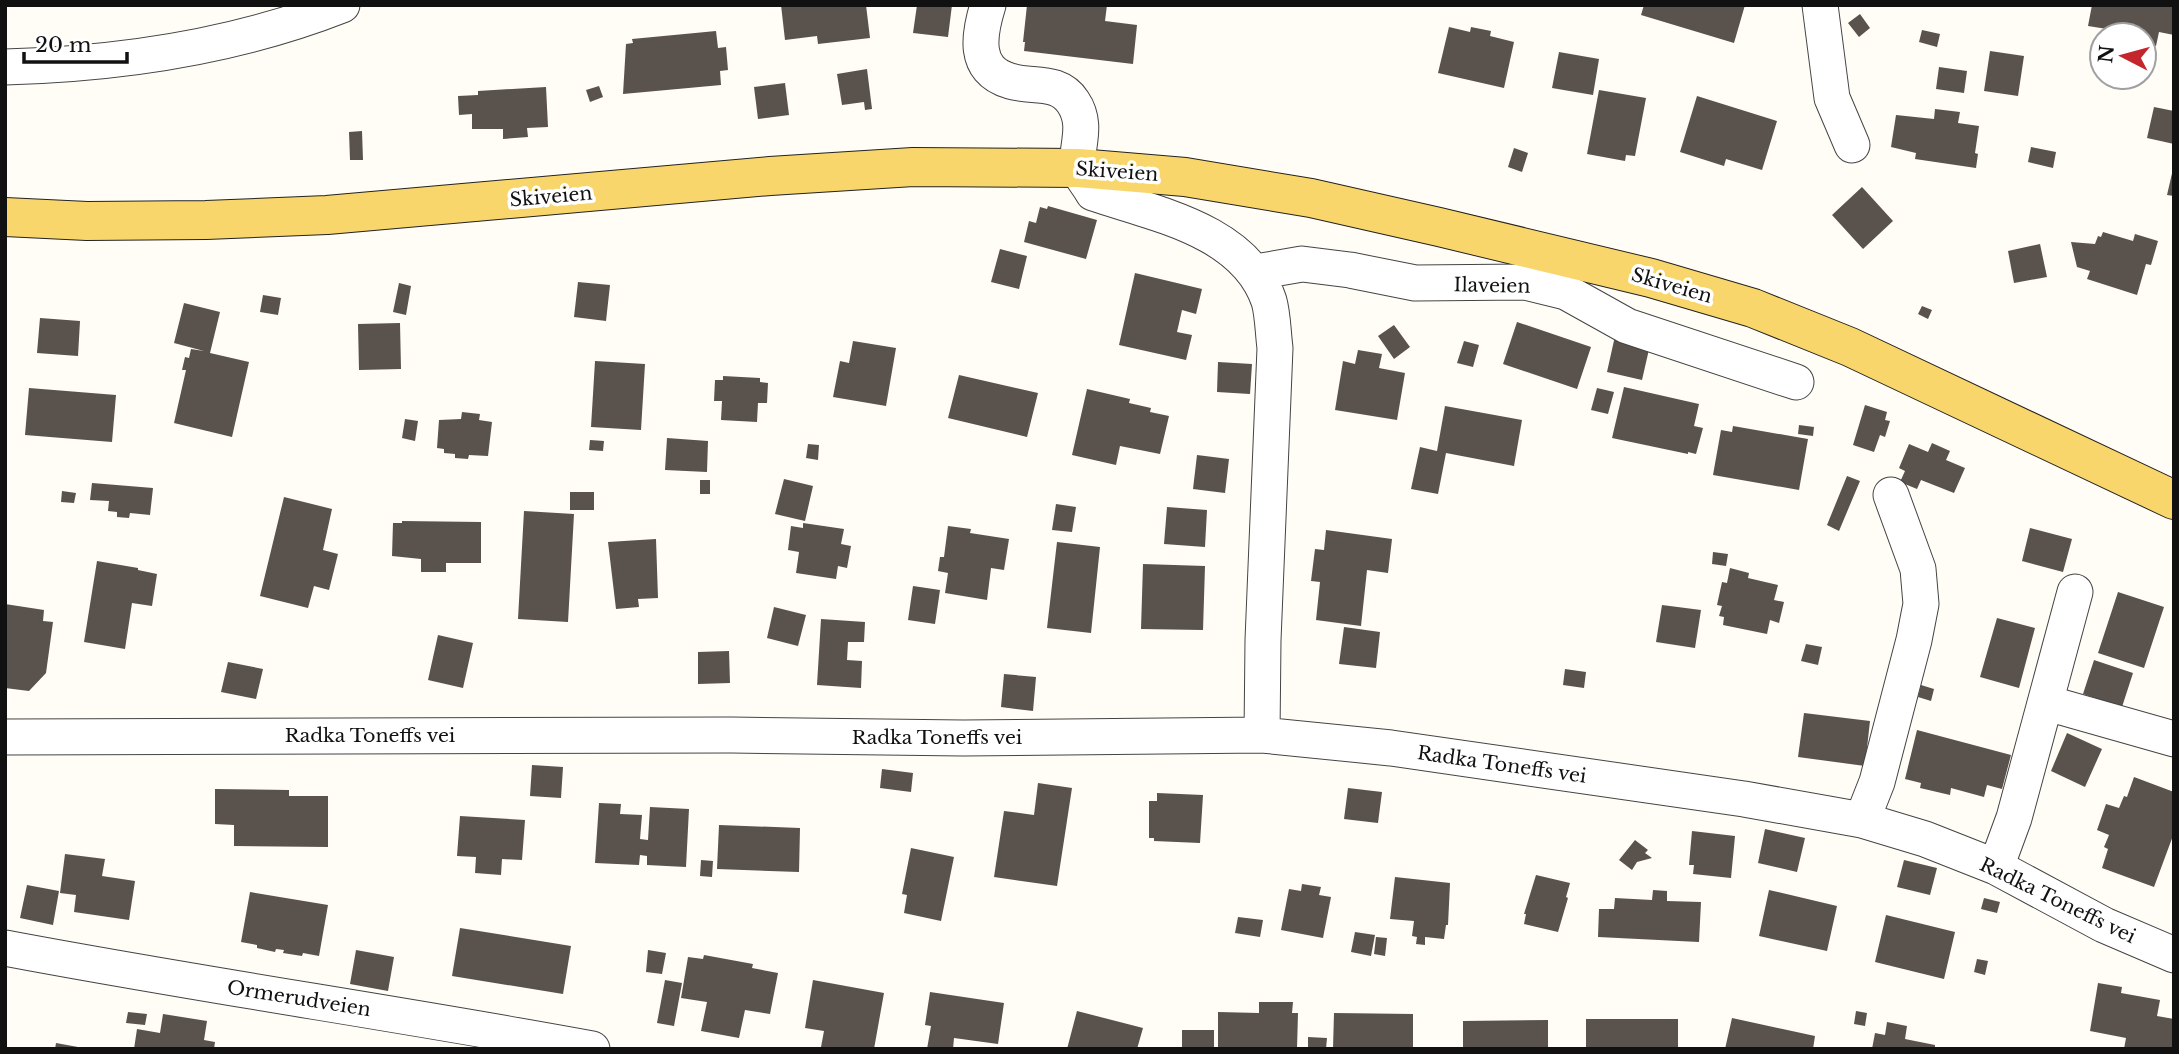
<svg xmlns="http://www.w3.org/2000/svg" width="2179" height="1054" font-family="'Libre Baskerville',serif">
<rect width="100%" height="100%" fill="#fffdf5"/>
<path fill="#5a524d" d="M781 5H866L870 38 818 44 817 36 785 40Z
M917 5H952L948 37 913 33Z
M1027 5H1107L1105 21 1137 25 1133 64 1024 51 1025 42H1023Z
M1644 5H1745L1734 43 1641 15Z
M2092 5H2174V35L2159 32 2156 46 2144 44V35H2106L2107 29 2088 26Z
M1860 14 1870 28 1859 37 1848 23Z
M1449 27 1470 32 1471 27 1491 31 1490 36 1514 42 1504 88 1438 73Z
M1922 30 1940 34 1937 47 1919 42Z
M716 31 718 48 726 47 728 70 720 71 721 85 623 94 626 44 633 43 632 39Z
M1990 51 2024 56 2018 96 1984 91Z
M1559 52 1599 59 1593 95 1552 88Z
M1939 67 1967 71 1964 93 1936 89Z
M867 69 872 109 865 110 864 102 842 105 837 74Z
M785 83 789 115 758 119 754 87Z
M599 86 603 97 590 102 586 90Z
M546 87 548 127 527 128 528 137 503 139V129H472V114L459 115 458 96 478 95V91Z
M1599 90 1646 98 1635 156 1626 155 1625 161 1587 154Z
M1697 96 1777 121 1762 170 1726 159 1724 166 1680 152Z
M2154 107 2174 111V144L2147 138Z
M1935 109 1960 112 1958 123 1979 126 1975 153 1978 154 1976 168 1915 159 1916 153 1891 147 1896 115 1934 119Z
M362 131 363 160H350L349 132Z
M2031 147 2056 152 2053 168 2028 162Z
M1514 148 1528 153 1522 172 1508 167Z
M2173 169H2174V196L2167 195Z
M1862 187 1893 221 1863 249 1832 215Z
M1048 206 1097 220 1086 259 1024 242 1029 221 1036 223 1040 207 1047 209Z
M2103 232 2133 241 2135 234 2158 241 2151 265 2146 264 2137 295 2087 279 2090 271 2077 267 2071 242 2095 244 2098 236 2101 237Z
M2040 244 2047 277 2014 283 2008 251Z
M1000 249 1027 256 1019 289 991 282Z
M1135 273 1202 289 1196 314 1182 310 1177 332 1192 335 1186 360 1119 345Z
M578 282 610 285 606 321 574 317Z
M399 283 411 286 406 315 393 312Z
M263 295 281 298 278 315 260 312Z
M184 303 220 312 210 353 249 362 232 437 174 423 186 370H182L185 357 189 358 191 349 204 351 174 343Z
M1922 306 1932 310 1928 319 1918 314Z
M40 318 80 321 78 356 37 353Z
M1517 322 1591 347 1577 389 1503 364Z
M400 323 401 369 359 370 358 324Z
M1394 325 1410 347 1394 359 1378 336Z
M1615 336 1650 345 1642 380 1607 372Z
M853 341 896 348 886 406 833 397 840 361 849 363Z
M1464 341 1479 345 1473 367 1457 363Z
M1358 350 1382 354 1379 368 1405 373 1397 420 1335 410 1343 361 1355 364Z
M595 361 645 364 641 430 591 427Z
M1218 362 1252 364 1250 394 1217 392Z
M959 375 1038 393 1027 437 948 418Z
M723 376 760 378V382L768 383 767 403H758L757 422 721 420 722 401H714L715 380H723Z
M1624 387 1699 404 1694 426 1703 428 1696 454 1688 452V454L1612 438Z
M29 388 116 395 112 442 25 435Z
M1597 388 1614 392 1608 414 1591 410Z
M1087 389 1130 399 1129 403 1151 408 1150 412 1169 416 1160 454 1120 446 1116 465 1072 455Z
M1865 405 1887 412 1885 420 1890 421 1885 437 1880 435 1874 452 1853 445Z
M1445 406 1522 420 1514 466 1446 453 1438 494 1411 489 1420 447 1437 451Z
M462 412 480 414 479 420 492 422 488 456 469 455 468 459 455 458V454L444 453V449L437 448 439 420 461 419Z
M405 419 418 421 415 441 402 438Z
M1799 425 1814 427 1813 436 1798 434Z
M1733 426 1808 439 1799 490 1713 475 1721 430 1732 432Z
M667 438 708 441 707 472 665 470Z
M590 440 604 441 603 451 589 450Z
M1932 443 1950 451 1946 460 1965 468 1954 493 1921 480 1917 489 1900 482 1905 471 1899 468 1909 444 1928 452Z
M808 444 819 445 818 460 806 458Z
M1197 455 1229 459 1225 493 1193 489Z
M1847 476 1860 481 1839 531 1827 525Z
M784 479 813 486 805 521 775 514Z
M700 480H710V494H700Z
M92 483 153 488 150 515 130 513 129 518 117 517V512L108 511 109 501 90 500Z
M62 491 76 493 74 503 61 502Z
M570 492H594V510H570Z
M284 497 332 509 323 550 338 554 329 590 314 586 308 608 260 596Z
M1056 504 1076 507 1072 532 1052 530Z
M1167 507 1207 510 1205 547 1164 544Z
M524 511 574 514 568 622 518 619Z
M402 521 481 522V563H446V572H421V559L392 556 393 523H402Z
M803 523 844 529 841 544 851 546 847 568 838 566 836 579 796 573 799 552 788 550 791 526 803 528Z
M948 526 971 529 970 533 1009 539 1004 570 991 568 987 600 945 593 948 573 938 571 940 557H944Z
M2030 528 2072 539 2063 572 2022 561Z
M1326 530 1392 539 1388 573 1367 570 1361 626 1316 620 1320 582 1311 581 1315 549 1324 550Z
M656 539 658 598 638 599 639 607 616 609 608 542Z
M1057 542 1100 547 1091 633 1047 628Z
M1713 552 1728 554 1726 566 1712 564Z
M97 561 138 568V570L157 574 152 606 132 603 125 649 84 642Z
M1143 564 1205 566 1203 630 1141 629Z
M1730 568 1749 573 1748 578 1778 585 1774 600 1784 602 1779 623 1770 620 1767 634 1723 625 1724 617 1719 616 1722 606 1717 605 1722 582 1727 583Z
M913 586 940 590 935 624 908 620Z
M2118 592 2164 607 2144 668 2098 653Z
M5 604 44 610 43 621 53 622 46 673 29 691 5 688Z
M1662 605 1701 610 1695 648 1656 642Z
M774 607 806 615 798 646 767 638Z
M1997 618 2035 628 2019 688 1980 677Z
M821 619 865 622 864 642H848L847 660 862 661 861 688 817 685Z
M1344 627 1380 632 1376 668 1339 664Z
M438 635 473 643 463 688 428 680Z
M1806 644 1822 647 1818 665 1801 661Z
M729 651 730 683 698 684V652Z
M2094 660 2133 673 2122 707 2083 694Z
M228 662 263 669 256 699 221 692Z
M1565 669 1586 672 1584 688 1563 685Z
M1004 674 1036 677 1033 711 1001 707Z
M1921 685 1934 689 1931 701 1918 697Z
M1804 713 1870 721 1865 766 1798 757Z
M1917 730 2011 755 2002 789 1987 785 1984 797 1951 788 1950 795 1920 788 1921 783 1905 779Z
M2067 733 2102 749 2085 787 2051 771Z
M532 765 563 767 561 798 530 796Z
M882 769 913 773 911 792 880 788Z
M2134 777 2174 792V833L2154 887 2102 868 2108 849 2104 847 2109 835 2097 830 2106 804 2119 808 2124 796 2127 797Z
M1038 783 1072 788 1057 886 994 877 1004 811 1034 815Z
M1348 788 1382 792 1378 823 1344 819Z
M215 789 289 790V796H328V847L234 846V825L215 824Z
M1157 793 1203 795 1200 843 1154 841V838H1149V801H1157Z
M599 803 621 804 620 814 642 815 640 839 648 840 650 807 689 809 686 867 647 865V856L640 855 639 865 595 863Z
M460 816 525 820 522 860 502 859 501 875 475 873 476 857 457 856Z
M719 825 800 828 799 872 717 869Z
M1765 829 1805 838 1797 872 1758 863Z
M1692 831 1735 836 1731 878 1693 874 1694 865H1689Z
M1635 840 1648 850 1645 853 1652 858 1637 862 1632 870 1619 860Z
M911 848 954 857 941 921 904 913 907 895 902 894Z
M65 854 105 859 102 876 135 881 129 920 74 912 76 895 60 893Z
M701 860 713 861 712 877 700 876Z
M1904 860 1937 868 1930 895 1897 887Z
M1536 875 1570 883 1566 897 1568 898 1558 932 1524 924 1526 914H1524Z
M1395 877 1450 883 1448 925H1446L1444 939 1425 937V945L1416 944 1417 937 1412 936 1414 921 1390 919Z
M1302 884 1321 887 1319 895 1331 897 1323 938 1281 930 1289 889 1301 891Z
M27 885 59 891 53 925 20 918Z
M1653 890 1667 891V901L1701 902 1699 942 1598 937 1599 909H1614L1615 898 1652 900Z
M1769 890 1837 906 1827 951 1759 936Z
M250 892 328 905 319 956 303 953 302 956 283 953 284 950 276 949 275 952 257 948V945L241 942Z
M1984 898 2000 902 1997 913 1981 909Z
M1886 915 1955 932 1944 979 1875 962Z
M1238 917 1263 920 1260 937 1235 933Z
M460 928 571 946 563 994 452 976Z
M1355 932 1375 935 1371 956 1351 952Z
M1376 937 1387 938 1385 956 1374 954Z
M356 950 394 957 388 991 350 984Z
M648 950 666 953 662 974 646 972Z
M704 955 753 964 752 968 778 973 770 1014 745 1010 739 1038 701 1031 707 1002 681 998 688 957 703 959Z
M1977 959 1988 961 1985 975 1974 972Z
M665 980 682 983 674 1026 657 1023Z
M813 980 884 993 874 1049 821 1047 824 1031 805 1028Z
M2098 983 2122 987 2121 993 2160 1000 2157 1016 2174 1019V1049H2124L2126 1038 2090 1031Z
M930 992 1004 1003 998 1044 954 1038 953 1049H927L931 1026 925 1025Z
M1259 1002H1293L1292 1013H1298L1297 1049H1218V1012L1259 1013Z
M1077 1011 1143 1028 1137 1049H1067Z
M1856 1011 1867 1013 1865 1026 1854 1024Z
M128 1012 147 1014 145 1025 126 1023Z
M1334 1013 1413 1014V1049H1333Z
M163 1014 207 1021 204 1040 215 1042 214 1049H134L137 1029 160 1033Z
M1732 1018 1815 1036 1813 1049H1725Z
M1586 1019H1678V1049H1586Z
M1548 1020V1049H1463V1021Z
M1887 1022 1907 1026 1905 1039 1935 1045V1049H1872L1875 1033 1885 1035Z
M1182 1030H1214V1049H1182Z
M1308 1037 1327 1038 1326 1049H1308Z
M56 1043 78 1047V1049H55Z"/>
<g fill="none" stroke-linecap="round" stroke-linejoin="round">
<g stroke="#444" stroke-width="37">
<path id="minor" d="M988 5C979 34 972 70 1010 81 1032 88 1058 79 1073 102 1090 127 1073 152 1079 170 1082 178 1089 185 1093 193 1155 214 1245 230 1269 301 1273 315 1273 333 1275 348L1263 640 1262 735
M1820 5 1832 98 1852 145
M5 67C120 64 235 47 342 5
M1256 272 1302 264 1350 270 1415 283 1525 282 1566 292 1627 326 1796 382
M2047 703 2174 739
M5 737 731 735 963 738 1262 735 1391 748 1744 799 1862 820 1925 839 1996 867 2104 925 2174 955
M1862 820 1877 782 1914 640 1921 604 1918 569 1891 495
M1996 867 2014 818 2075 592
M5 948C200 985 397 1013 592 1049"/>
</g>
<g stroke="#222" stroke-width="40">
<path id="major" d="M5 217 87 221 206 220 327 215 770 176 913 167 1078 168 1185 177 1311 198 1439 227 1651 278 1753 308 1850 347 2174 500"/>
</g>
<use href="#minor" stroke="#fff" stroke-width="35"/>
<use href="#major" stroke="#f9d66b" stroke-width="38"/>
</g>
<g text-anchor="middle" stroke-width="7" stroke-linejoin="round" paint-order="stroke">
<g font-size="19" fill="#111" stroke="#fff">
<text transform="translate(1117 171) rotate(4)" y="7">Skiveien</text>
<text transform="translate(551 196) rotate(-5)" y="7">Skiveien</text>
<text transform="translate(1492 285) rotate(1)" y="7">Ilaveien</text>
<text transform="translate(1672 285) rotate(16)" y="7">Skiveien</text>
<text x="370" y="742">Radka Toneffs vei</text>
<text x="937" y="744">Radka Toneffs vei</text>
<text transform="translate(1502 764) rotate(8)" y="7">Radka Toneffs vei</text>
<text transform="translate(2058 900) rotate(26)" y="7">Radka Toneffs vei</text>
<text transform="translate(299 998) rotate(9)" y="7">Ormerudveien</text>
</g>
</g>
<rect width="2179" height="1054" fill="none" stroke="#111111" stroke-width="14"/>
<g transform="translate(2123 56) rotate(276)"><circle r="33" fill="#ffffff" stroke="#a0a0a0" stroke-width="2"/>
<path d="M0-5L12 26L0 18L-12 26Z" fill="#c4262e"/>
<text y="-10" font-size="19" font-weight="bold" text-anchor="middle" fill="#111111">N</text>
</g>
<path d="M24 52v10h103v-10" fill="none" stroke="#111111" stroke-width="3.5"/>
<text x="35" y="52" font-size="21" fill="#111111" stroke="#ffffff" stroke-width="5" paint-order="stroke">20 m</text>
</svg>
